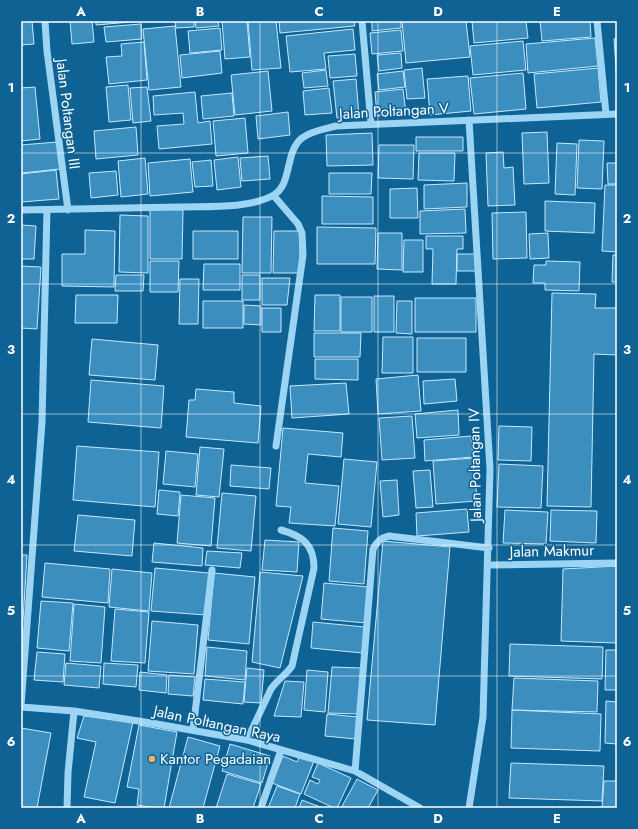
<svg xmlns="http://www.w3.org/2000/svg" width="638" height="829" font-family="Jost,sans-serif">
<rect width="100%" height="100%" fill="#0f6294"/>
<path fill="#3c8ebe" stroke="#c4e9fe" d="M21 21H32L34 44 21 45Z
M70 21H92L94 42 72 44Z
M96 21H142L96 25Z
M175 21H194V27L176 28Z
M195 21H218L219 26 196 28Z
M222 21H247L250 57 225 59Z
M248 21H276L281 68 252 70Z
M279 21H354L355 26 280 33Z
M372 21H401V28L372 31Z
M402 21H466L470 57 406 63Z
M472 21H526L528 38 474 43Z
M540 21H590L591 37 542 41Z
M141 24 142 39 106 42 104 27Z
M175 26 181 87 149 90 143 29Z
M220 28 222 50 190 53 188 31Z
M353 29 355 50 324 53 326 69 290 72 286 36Z
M401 30 403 51 372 54 370 33Z
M595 38 598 66 528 73 526 44Z
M617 38V81L614 39Z
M523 41 526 70 473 75 470 46Z
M144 42 147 80 109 84 106 57 122 56 121 44Z
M220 51 222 73 182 78 180 55Z
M401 53 402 68 379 71 377 55Z
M355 54 357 76 330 78 328 56Z
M422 68 425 98 407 99 404 70Z
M598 68 601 102 537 108 534 74Z
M326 70 328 86 304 88 302 73Z
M268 71 272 111 235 115 231 75Z
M403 71 405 87 379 90 377 74Z
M523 73 526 109 474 114 470 78Z
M468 76 471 111 430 115 427 79Z
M356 79 359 116 337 118 333 81Z
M128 85 131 120 109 122 106 87Z
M35 87 40 139 21 141V88Z
M147 87 151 121 133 123 130 88Z
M329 88 332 113 305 115 303 91Z
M403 89 406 114 377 116 375 92Z
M195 92 198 123 210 121 212 144 159 149 157 126 184 124 183 113 154 115 153 96Z
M232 93 234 116 203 119 201 96Z
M288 112 290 135 258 139 256 116Z
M245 118 248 153 216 156 213 121Z
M136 127 138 155 96 159 94 131Z
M547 132 549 183 524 184 522 133Z
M372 133 373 165 327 166 326 135Z
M416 137H463V151H416Z
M579 140 604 141 602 189 577 188Z
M57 142 60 169 21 173V145Z
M557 143 577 144 575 195 555 194Z
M379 145H414L413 179 378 178Z
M503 152 504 168 513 167 515 205 488 206 486 153Z
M419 153H455L454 181 418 180Z
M268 156 270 179 242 181 240 158Z
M238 157 241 187 217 190 214 160Z
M145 158 148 194 121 197 118 161Z
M190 159 193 192 150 196 148 163Z
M211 160 213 186 195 187 192 162Z
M607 163H617V184H608Z
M56 170 59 199 21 202V174Z
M116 171 118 195 91 198 89 173Z
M329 173H372L371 194H329Z
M467 183V207L424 209V185Z
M605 185H617V252L602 251Z
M417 188 418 218H390V189Z
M322 196 373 197V224H322Z
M545 201 595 203 594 233 545 231Z
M150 209 183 210 182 259H150Z
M465 209 466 233 420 234V211Z
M526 212 527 258 493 259 492 213Z
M120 215 148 216V273L119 272Z
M243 217H272L271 273H242Z
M21 225 36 226 34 259H21Z
M317 227 376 228 375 264H317Z
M85 230 115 231 114 287 62 286V254H85Z
M193 231H238V259H193Z
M274 231H300V273H273Z
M378 233H402V270L377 269Z
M548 233 549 258 530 259 529 234Z
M426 236H463V249H457L456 284H432L433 249H426Z
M404 240H423V272H403Z
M457 254H477V271H457Z
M613 255H617V282H612Z
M150 261H179L178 292H150Z
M546 261 580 262 579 291 545 290V283H533L534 265H546Z
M204 264H240V290H203Z
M21 266 41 267 37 329 21 328Z
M116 275H144L143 291H115Z
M242 275H260V300H242Z
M262 278H290L287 305H262Z
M180 279H199L198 324H179Z
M552 293 596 294 595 308H617V355L594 354 591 507 547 506Z
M76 295H118L117 323H75Z
M315 295H340V331H314Z
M374 296H394V332H374Z
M341 297H372V332H341Z
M415 298H476V332H415Z
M203 301H243V328H203Z
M397 301H412V334L396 333Z
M244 305 261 306V325L244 324Z
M262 308H281V332H262Z
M314 333H361L360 357H314Z
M383 337H413V373H382Z
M417 338H466V372H417Z
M92 339 158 345 155 380 89 375Z
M315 359H358V380L315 379Z
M418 375 421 411 378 414 376 379Z
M455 379 457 401 424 404 423 381Z
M91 380 164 386 161 428 88 422Z
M346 383 349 414 292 418 290 386Z
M196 389 234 392V403L261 406 258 443 186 437 189 400H195Z
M458 410 459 435 417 438 415 414Z
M412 416 415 458 382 460 379 418Z
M499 426 532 427 531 461 498 460Z
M283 428 343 433 341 457 308 454 305 483 339 486 335 526 289 523 291 507 276 506Z
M471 436 473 457 425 461 424 440Z
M77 446 159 452 155 507 73 500Z
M200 447 224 449 219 497 196 495Z
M166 451 198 454 195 487 163 484Z
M474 458 477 501 436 504 433 461Z
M344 459 377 462 371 527 338 524Z
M499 464 543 466 541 508 497 507Z
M231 465 271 468 269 489 230 486Z
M430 470 433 507 416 508 413 471Z
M397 480 399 515 383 517 380 481Z
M159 490 180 492 178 516 157 514Z
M222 493 256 496 251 551 217 548Z
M181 495 215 498 211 546 177 543Z
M467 509 469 532 417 536 416 513Z
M505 510 548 512 546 544 503 543Z
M551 510 597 511 596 543 550 541Z
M78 515 135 520 132 556 74 551Z
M333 528 368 531 364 584 329 581Z
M265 540 299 542 297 572 262 570Z
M383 541 450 547 435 725 367 720Z
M154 543 203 548 202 566 152 562Z
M207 551 242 553 240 568 205 565Z
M21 555H27L21 653Z
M45 563 110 569 108 603 42 597Z
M617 566V643L561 641 563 569Z
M155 568 209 573 206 615 151 611Z
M112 569 152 573 149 611 109 607Z
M260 572 303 576 280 668 252 662Z
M214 573 255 577 249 644 208 640Z
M324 583 369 587 366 623 321 619Z
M41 601 73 603 69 651 37 648Z
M74 604 105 607 101 663 70 661Z
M115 609 149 612 145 663 111 661Z
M152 621 198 625 194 674 148 671Z
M313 622 365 627 362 653 311 648Z
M510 644 603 647 602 679 509 676Z
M207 647 247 651 245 680 205 676Z
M606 650H617V690H605Z
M37 652 65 654 63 682 34 680Z
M66 663 101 666 99 688 64 685Z
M104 663 138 665 136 687 103 684Z
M332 667 361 668 358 714 328 713Z
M247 668 264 670 261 703 244 702Z
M307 670 328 672 325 712 304 710Z
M140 672 167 675 166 693 139 690Z
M169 675 195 677 193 696 168 694Z
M514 678 598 681 597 712 512 710Z
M205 679 245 682 243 704 203 700Z
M285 681 304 682 301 717 274 716Z
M606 701 617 702V744L605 743Z
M512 710 601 714 600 751 511 748Z
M327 714 358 717 356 739 325 736Z
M84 716 133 722 115 803 84 797 96 742 77 738Z
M139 725 177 732 164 808H155L137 805 139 789 127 787Z
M21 728 51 733 37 808H21Z
M188 737 220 746 203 808H169Z
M230 744 270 756 262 783 222 771Z
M300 755 314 761 301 794 272 783 283 756 297 762Z
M318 763 351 778 337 808H334L304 794 310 780 318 784 320 780 312 777Z
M511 763 604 766 602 801 509 798Z
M227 774 261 784 253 808H216Z
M357 779 378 790 368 808H341Z
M604 781H617V808H602Z
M277 786 300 794 295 808H268Z
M302 800 323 808H299Z"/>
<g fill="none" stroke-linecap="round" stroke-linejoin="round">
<path stroke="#9cd4f4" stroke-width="7" d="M45 21 47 51 68 210
M362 21 371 124
M597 21 606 114
M469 120 490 469 483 717 469 808
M274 196 298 224 302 233 303 255 276 446
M21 210C74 209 126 208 179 207 207 206 247 209 272 196 293 186 284 152 302 138 311 131 325 129 336 126L617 114
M488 565 617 563
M21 706 42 422 47 210
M21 707 74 711 151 723 247 740 355 771 420 808
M193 730 212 570
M247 740 271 689C277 680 286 675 292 666L314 568C314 545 303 536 281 530
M355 771 373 549C377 541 381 538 389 536L489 548
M67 808 68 773 74 711
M261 808 281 750"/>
</g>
<path fill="none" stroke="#fff" stroke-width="1" stroke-opacity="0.55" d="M141 21V808M260 21V808M378 21V808M497 21V808M21 153H617M21 284H617M21 414H617M21 545H617M21 676H617"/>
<circle fill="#ffb25f" stroke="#0f6294" stroke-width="1.5" cx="152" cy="759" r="4"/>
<g text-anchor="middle" stroke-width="3" stroke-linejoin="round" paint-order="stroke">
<g font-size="15" fill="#fff" stroke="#0f6294">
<text transform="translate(394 111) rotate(-3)" y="5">Jalan Poltangan V</text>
<text transform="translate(68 114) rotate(83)" y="5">Jalan Poltangan III</text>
<text transform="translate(475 465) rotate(-91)" y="5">Jalan Poltangan IV</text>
<text transform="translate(552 551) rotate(-1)" y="5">Jalan Makmur</text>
<text transform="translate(217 724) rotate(12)" y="5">Jalan Poltangan Raya</text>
</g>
<g font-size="15" fill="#fff" stroke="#0f6294" text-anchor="start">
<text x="160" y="764">Kantor Pegadaian</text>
</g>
</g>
<rect width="638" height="829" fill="none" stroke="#0f6294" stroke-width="44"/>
<rect x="22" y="22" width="594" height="785" fill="none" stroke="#fff" stroke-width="1.5"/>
<g font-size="13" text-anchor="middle" font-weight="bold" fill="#fff">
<text x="81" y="16">A</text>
<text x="200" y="16">B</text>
<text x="319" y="16">C</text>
<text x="438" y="16">D</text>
<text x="557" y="16">E</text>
<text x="11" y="92">1</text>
<text x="627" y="92">1</text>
<text x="11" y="223">2</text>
<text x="627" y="223">2</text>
<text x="11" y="354">3</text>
<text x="627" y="354">3</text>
<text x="11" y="484">4</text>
<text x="627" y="484">4</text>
<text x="11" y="615">5</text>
<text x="627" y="615">5</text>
<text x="11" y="746">6</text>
<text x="627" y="746">6</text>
<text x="81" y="823">A</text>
<text x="200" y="823">B</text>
<text x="319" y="823">C</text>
<text x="438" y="823">D</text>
<text x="557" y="823">E</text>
</g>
</svg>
